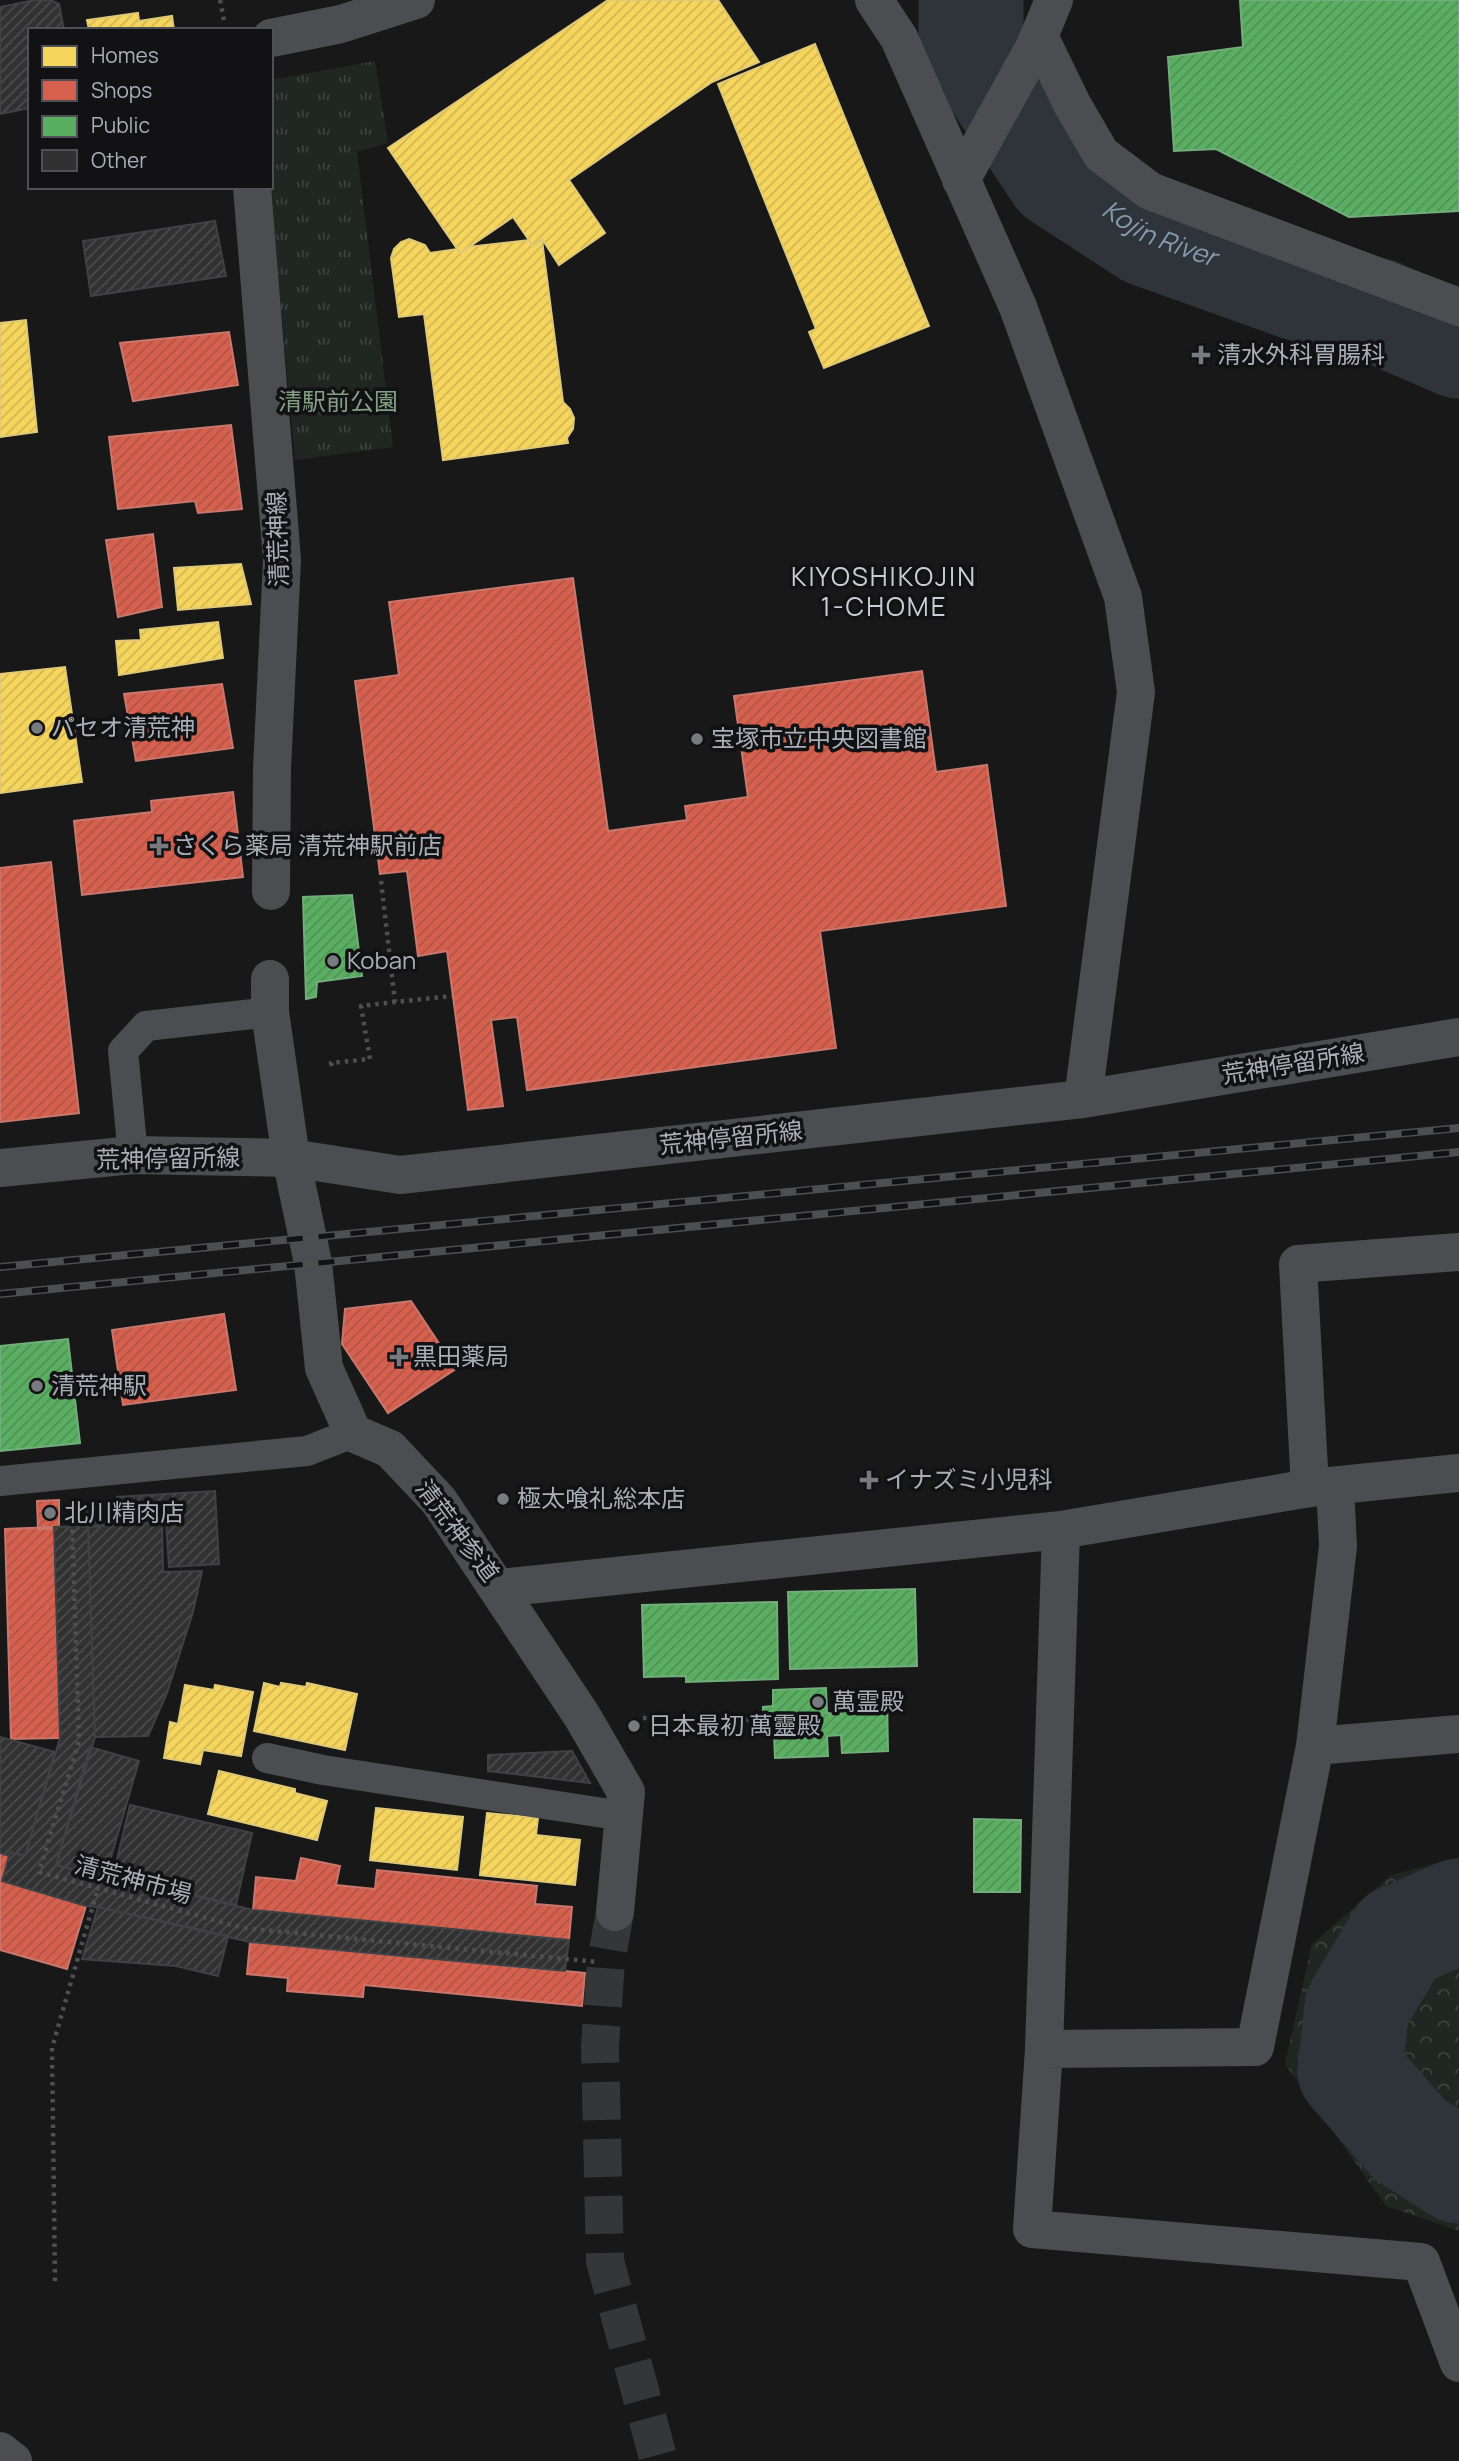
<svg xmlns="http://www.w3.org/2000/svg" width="1459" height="2461" font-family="Manrope,'Noto Sans JP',sans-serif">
<defs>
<pattern id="forest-crowns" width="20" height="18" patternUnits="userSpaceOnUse" patternTransform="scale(1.75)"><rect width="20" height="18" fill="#202621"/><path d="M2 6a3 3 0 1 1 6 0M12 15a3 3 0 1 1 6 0" fill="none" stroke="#3e433f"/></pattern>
<pattern id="park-tufts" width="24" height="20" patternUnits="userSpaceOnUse" patternTransform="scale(1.75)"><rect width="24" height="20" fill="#202621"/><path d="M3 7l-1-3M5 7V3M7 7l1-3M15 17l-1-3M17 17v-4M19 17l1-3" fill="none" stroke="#3e433f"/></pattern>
<pattern id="homes-hatch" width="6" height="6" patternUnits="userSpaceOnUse" patternTransform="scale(1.75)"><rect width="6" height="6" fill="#f6d55c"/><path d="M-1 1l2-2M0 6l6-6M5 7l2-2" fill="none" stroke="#cfb555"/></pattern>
<pattern id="shops-hatch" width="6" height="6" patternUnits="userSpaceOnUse" patternTransform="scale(1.75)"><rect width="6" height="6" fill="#d6604d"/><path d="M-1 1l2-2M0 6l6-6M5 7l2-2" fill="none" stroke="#ad5548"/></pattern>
<pattern id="public-hatch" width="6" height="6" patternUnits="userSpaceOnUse" patternTransform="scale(1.75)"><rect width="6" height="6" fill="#5aae61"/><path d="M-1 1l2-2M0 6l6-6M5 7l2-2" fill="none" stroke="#509056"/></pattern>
<pattern id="building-hatch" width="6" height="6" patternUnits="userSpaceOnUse" patternTransform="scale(1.75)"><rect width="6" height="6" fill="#313132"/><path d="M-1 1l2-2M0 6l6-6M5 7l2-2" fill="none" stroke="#4c4c4d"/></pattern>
</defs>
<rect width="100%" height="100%" fill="#181818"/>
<path fill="url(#forest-crowns)" d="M1459 1857V2231L1386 2206 1285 2064 1312 1944 1391 1875Z"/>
<path fill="url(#park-tufts)" d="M375 61 388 143 357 152 393 447 295 460 270 187 271 80Z"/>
<path fill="url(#homes-hatch)" stroke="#dfc977" stroke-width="2" d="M608 0H718L759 62 712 82 569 180 605 233 559 265 542 239 533 246 513 217 460 253 388 148Z
M138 13 139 21 172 16 174 30H89L87 20Z
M815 44 929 326 824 368 809 332 816 329 718 84Z
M409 239 425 245 430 253 457 249 460 253 468 247 529 240 533 246 542 240 563 402 570 409 574 418 573 429 567 438 568 443 443 460 424 314 399 317 391 258 394 249 401 242Z
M26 320 37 432 0 437V323Z
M241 564 251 604 178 610 174 568Z
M218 622 223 658 119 675 116 641 141 640 140 630Z
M65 667 82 782 0 793V674Z
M264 1683 280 1687 281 1683 306 1687 307 1683 357 1694 345 1750 254 1731Z
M185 1685 214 1690 215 1685 253 1692 241 1756 203 1750 200 1764 164 1758 170 1722 178 1724Z
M219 1771 295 1789V1793L327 1801 317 1840 208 1814Z
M376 1808 463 1817 457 1870 370 1860Z
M487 1813 538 1818 536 1835 580 1840 575 1885 480 1875Z"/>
<path fill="url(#shops-hatch)" stroke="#c9776d" stroke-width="2" d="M229 332 238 385 133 401 120 343Z
M231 425 242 509 198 513 195 501 118 509 109 437Z
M153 534 162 607 118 617 106 540Z
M573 578 608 831 687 820 685 806 748 797 734 696 922 671 936 772 987 765 1006 906 820 931 836 1048 527 1090 517 1017 491 1020 503 1106 468 1110 447 951 418 956 407 871 380 874 355 681 399 675 389 602Z
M222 684 233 748 136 761 124 694Z
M233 792 243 877 82 895 74 821 152 812 151 801Z
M51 862 79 1113 0 1122V868Z
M411 1301 456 1369 388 1413 342 1344 345 1309Z
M224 1314 236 1390 123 1405 112 1330Z
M59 1500V1528L38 1529 37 1501Z
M54 1527 60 1738 11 1739 5 1529Z
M0 1853 9 1856 2 1881 86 1906 67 1969 0 1950Z
M301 1858 340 1866 336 1885 375 1889 377 1870 537 1886 535 1904 572 1907 569 1940 253 1910 256 1877 296 1881Z
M250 1942 585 1973 582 2006 364 1985 363 1997 287 1991 288 1978 247 1974Z"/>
<path fill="url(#public-hatch)" stroke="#72ae7b" stroke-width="2" d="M1240 0H1459V211L1349 217 1216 149 1174 151 1168 57 1243 47Z
M352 895 362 976 317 982 316 997 306 999 303 897Z
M68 1339 80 1443 0 1451V1346Z
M915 1589 917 1666 790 1669 788 1592Z
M777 1602 778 1679 686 1682V1676L644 1677 642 1605Z
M826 1688 827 1713 840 1714V1698L887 1697 888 1751 842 1753 841 1735 827 1736 828 1756 775 1758 774 1734 763 1735V1707L773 1706V1690Z
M974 1819 1021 1820 1020 1892H974Z"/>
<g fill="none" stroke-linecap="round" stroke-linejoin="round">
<g stroke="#2e343a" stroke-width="105">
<path id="s1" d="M971 0V45L1058 176 1147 234 1298 288 1378 311 1459 346"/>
<path d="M1459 1911 1399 1937 1357 2007 1350 2071 1410 2140 1459 2171"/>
</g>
</g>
<path fill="url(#building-hatch)" stroke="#404144" stroke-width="2" d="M35 0H50L59 4 64 30H30V108L0 114V7Z
M215 221 226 276 91 296 83 241Z
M215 1491 219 1564 169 1567 166 1522 119 1524 117 1497Z
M115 1505 116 1526 82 1527 81 1506Z
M162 1524 163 1572 202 1571 193 1612 167 1693 148 1736 95 1737 88 1526Z
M88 1526 95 1737 56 1865 105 1878 113 1876 253 1910 569 1940 565 1971 250 1942 98 1907 86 1906 2 1881 10 1852 25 1856 60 1738 54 1527Z
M0 1737 55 1752 25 1856 10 1852 9 1856 0 1853Z
M90 1747 139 1761 105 1878 56 1865Z
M572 1751 590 1783 488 1771V1755Z
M130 1805 252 1833 236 1905 113 1876Z
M98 1907 228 1936 218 1976 176 1966 82 1959Z"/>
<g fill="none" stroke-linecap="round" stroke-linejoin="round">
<path stroke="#353638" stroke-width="38" stroke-dasharray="38 19" stroke-linecap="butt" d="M615 1912 606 1962 600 2046 605 2261 659 2461"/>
<path stroke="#4e4f51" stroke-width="4.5" stroke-dasharray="3.5 5" stroke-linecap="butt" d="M220 0 224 20
M381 881 395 1002 452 996
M332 1066 331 1063 370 1059 361 1006 395 1002
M72 1521 79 1741 39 1872 243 1928 598 1962
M643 1718 753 1720
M55 2281 52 2048 98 1888"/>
<path stroke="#4c4d50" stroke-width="30" d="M133 1155 123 1051 146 1026 270 1012
M0 1481 307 1451 353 1433
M267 1758 323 1770 623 1816"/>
<path stroke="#4c4d50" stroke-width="38" d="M390 1449 439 1501 582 1716 626 1792 615 1912"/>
<path stroke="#4c4d50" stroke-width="38" d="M874 0 899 38 1018 307 1123 597 1136 692 1083 1099
M1039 36 1072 104 1101 154 1150 191 1459 307
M271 38 341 24 416 0
M961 180 1035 46 1054 0
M252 187 282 560 272 769 271 891
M270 979V1012L291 1158 313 1263 324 1368 353 1433 390 1449
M0 1168 133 1155 291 1158 400 1175 1083 1099 1459 1037
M1310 1488 1298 1264 1459 1252
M1061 1530 1044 2049 1255 2047 1315 1746 1338 1546 1335 1486
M499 1588 1061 1530 1310 1488 1459 1473
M1315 1746 1459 1734
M1044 2049 1032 2229 1421 2262 1459 2363
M0 2451 13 2461"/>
<g stroke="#4d4e50" stroke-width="8">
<path id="rail" d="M0 1267 1459 1128
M0 1294 1459 1152"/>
</g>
<use href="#rail" stroke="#121214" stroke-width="5" stroke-dasharray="16" stroke-linecap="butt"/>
</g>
<g fill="#777a7f" stroke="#121214" stroke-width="2.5">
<path d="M1197.5 344.5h7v7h7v7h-7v7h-7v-7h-7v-7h7z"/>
<circle cx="37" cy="728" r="7"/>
<circle cx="697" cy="739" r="7"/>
<path d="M155.5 835.5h7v7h7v7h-7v7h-7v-7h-7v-7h7z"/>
<circle cx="333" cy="961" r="7"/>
<path d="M395.5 1346.5h7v7h7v7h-7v7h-7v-7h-7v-7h7z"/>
<circle cx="37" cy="1386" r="7"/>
<path d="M865.5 1469.5h7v7h7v7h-7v7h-7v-7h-7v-7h7z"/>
<circle cx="503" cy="1499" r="7"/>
<circle cx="50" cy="1513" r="7"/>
<circle cx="818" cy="1702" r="7"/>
<circle cx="634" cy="1726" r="7"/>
</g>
<g text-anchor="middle" stroke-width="7" stroke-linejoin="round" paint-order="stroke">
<g font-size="24" fill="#aaaeb7" stroke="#121214" text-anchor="start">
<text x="1217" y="363">清水外科胃腸科</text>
<text x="51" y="736">パセオ清荒神</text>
<text x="711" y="747">宝塚市立中央図書館</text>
<text x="173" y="854">さくら薬局 清荒神駅前店</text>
<text x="347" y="969">Koban</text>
<text x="413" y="1365">黒田薬局</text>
<text x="51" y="1394">清荒神駅</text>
<text x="885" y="1488">イナズミ小児科</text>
<text x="517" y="1507">極太喰礼総本店</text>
<text x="64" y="1521">北川精肉店</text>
<text x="832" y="1710">萬霊殿</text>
<text x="648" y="1734">日本最初 萬靈殿</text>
</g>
<g font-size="24" fill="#83a086" stroke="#121214">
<text x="338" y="410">清駅前公園</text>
</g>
<g font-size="24" fill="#aaaeb7" stroke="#121214">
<text transform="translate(278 539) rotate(-92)" y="8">清荒神線</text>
<text transform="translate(1293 1064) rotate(-9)" y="8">荒神停留所線</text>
<text transform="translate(731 1138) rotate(-6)" y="8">荒神停留所線</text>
<text transform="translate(168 1159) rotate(-1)" y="8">荒神停留所線</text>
<text transform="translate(457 1531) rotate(53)" y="8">清荒神参道</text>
<text transform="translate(133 1880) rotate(15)" y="8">清荒神市場</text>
</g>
<g font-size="26" font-style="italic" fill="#859aaf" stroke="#121214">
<text dy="9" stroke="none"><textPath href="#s1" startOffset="320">Kojin River</textPath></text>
</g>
<g font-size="26" letter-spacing="2" fill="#cbcdd4" stroke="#121214">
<text x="884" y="586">KIYOSHIKOJIN<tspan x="884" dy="30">1-CHOME</tspan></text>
</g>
</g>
<rect x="28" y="28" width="245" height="161" fill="#121214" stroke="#4f5055" stroke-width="2"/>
<rect x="42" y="46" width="35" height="21" fill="#f6d55c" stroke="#4f5055" stroke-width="2"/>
<text x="91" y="63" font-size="21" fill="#aaaeb7">Homes</text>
<rect x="42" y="80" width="35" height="21" fill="#d6604d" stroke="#4f5055" stroke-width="2"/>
<text x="91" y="98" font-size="21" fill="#aaaeb7">Shops</text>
<rect x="42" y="116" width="35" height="21" fill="#5aae61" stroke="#4f5055" stroke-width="2"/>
<text x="91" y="133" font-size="21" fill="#aaaeb7">Public</text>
<rect x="42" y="150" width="35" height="21" fill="#313132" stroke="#4f5055" stroke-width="2"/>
<text x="91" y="168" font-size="21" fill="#aaaeb7">Other</text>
</svg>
